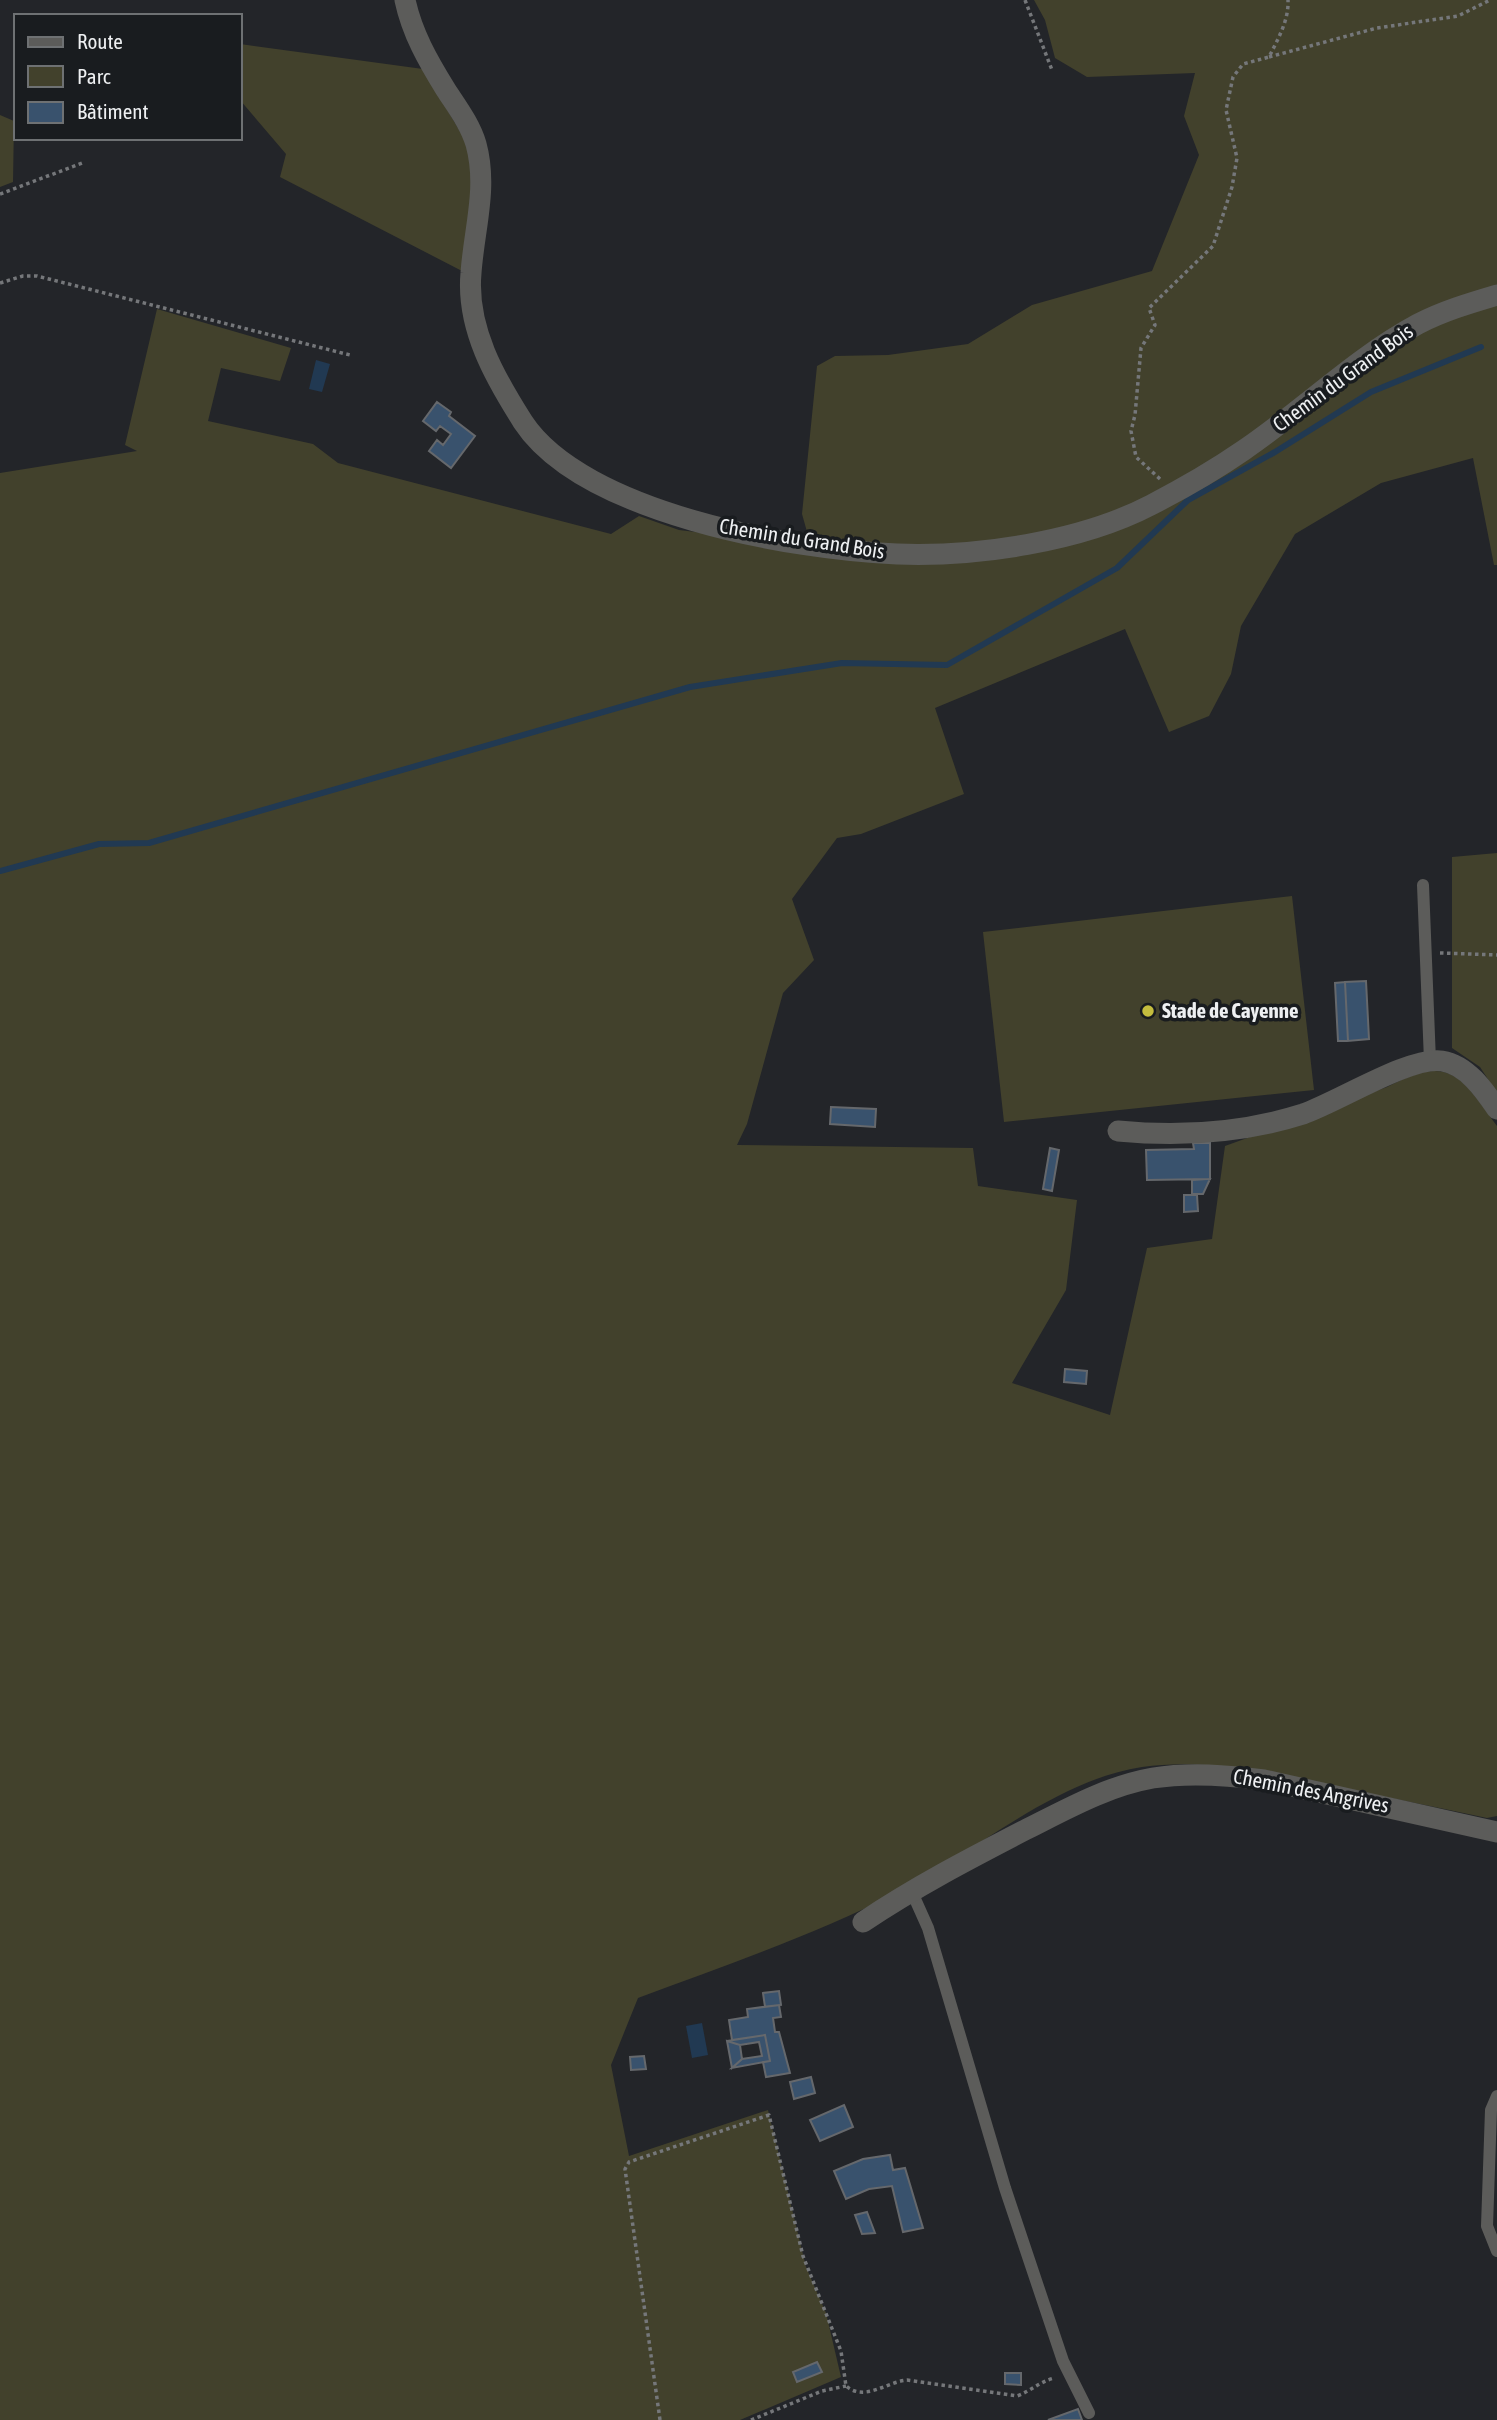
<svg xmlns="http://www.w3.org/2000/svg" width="1497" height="2420" font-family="'Asap Condensed',sans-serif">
<rect width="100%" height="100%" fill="#232529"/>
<path fill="#42412c" d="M1034 0H1497V565H1494L1473 458 1381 483 1295 534 1241 626 1231 674 1209 716 1169 732 1125 629 935 708 964 794 861 834 837 838 792 899 814 960 783 993 747 1124 737 1145 973 1148 978 1186 1077 1200 1066 1290 1012 1383 1110 1415 1147 1248 1212 1239 1225 1146 1387 1087C1450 1053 1461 1076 1497 1126V1816L1487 1818C1435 1807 1383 1796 1331 1786 1270 1773 1206 1758 1142 1767 1055 1780 974 1853 898 1892 815 1935 726 1965 638 1998L611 2065 629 2156 768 2110 806 2267 826 2313 841 2377 740 2420H0V473L137 451 125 445 157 309 291 348 280 381 221 368 208 421 313 444 338 463 611 534 639 516 679 530 811 546 802 514 817 366 835 356 888 355 968 344 1032 305 1152 271 1199 155 1184 116 1195 73 1087 77 1055 58 1045 20Z
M240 44 423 69 468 145 474 169 462 271 280 177 286 154 240 100Z
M0 115 14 121 13 182 0 187Z
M1497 853V1093L1480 1067 1452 1048V857Z
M1292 896 1314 1090 1004 1122 983 932Z"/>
<path fill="#213952" d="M316 360 330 364 322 392 309 389Z
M702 2023 708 2055 692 2058 686 2026Z"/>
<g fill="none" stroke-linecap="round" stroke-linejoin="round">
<path stroke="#213952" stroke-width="6" d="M0 871 99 844 149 843 690 687 842 663 947 665 1117 568 1188 500 1275 452 1371 392 1481 347"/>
</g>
<path fill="#39526d" stroke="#65686c" stroke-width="2" d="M437 402 451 412 449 416 475 436 451 468 429 451 437 440 443 445 451 434 440 426 436 431 423 421Z
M1366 981 1369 1039 1348 1041 1345 982Z
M1345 982 1348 1041H1338L1335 983Z
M831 1107 876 1109 875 1127 830 1124Z
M1193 1143H1210V1179L1147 1180 1146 1150 1194 1149Z
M1050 1148 1059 1150 1052 1191 1043 1189Z
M1210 1179 1203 1194H1192V1180Z
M1184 1195H1197L1198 1211 1184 1212Z
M1065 1369 1087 1371 1086 1384 1064 1382Z
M779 1991 781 2005 765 2007 763 1993Z
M779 2005 781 2017 773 2018 775 2032H779L790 2073 766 2077 763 2062 770 2061 765 2035 732 2040 729 2020 748 2017 747 2009Z
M765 2035 770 2061 732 2068 742 2059 762 2056 759 2042 740 2045 727 2041Z
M727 2041 740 2045 742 2059 732 2068Z
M644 2056 646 2069 631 2070 630 2057Z
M811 2077 815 2093 794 2099 790 2082Z
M844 2105 853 2127 820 2141 810 2120Z
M890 2155 893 2170 905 2168 923 2228 903 2232 892 2186 869 2189 846 2199 834 2171 863 2159Z
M867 2212 875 2233 862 2234 855 2215Z
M817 2362 822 2372 797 2382 793 2372Z
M1005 2373H1021V2385L1005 2384Z
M1078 2409 1082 2420H1048Z"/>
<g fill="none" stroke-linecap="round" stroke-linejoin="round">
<path stroke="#75777a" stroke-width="3.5" stroke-dasharray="3.5 3.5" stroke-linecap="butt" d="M1025 0 1052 70
M1269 57 1377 28 1458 16 1490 0
M0 194 85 162
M0 283 23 276H37L350 355
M1160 479 1136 457 1131 431 1135 415 1141 348 1155 325 1149 308 1213 246 1232 187 1237 158 1226 110 1233 77 1243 64 1269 57C1278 39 1289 20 1288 0
M1440 953 1497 955
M660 2420 625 2169 629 2162 769 2115 803 2256 841 2351 846 2386C865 2402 886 2382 907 2380L1017 2396C1031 2391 1039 2382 1054 2378
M751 2420 822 2391 846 2386"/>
<path stroke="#5c5c5a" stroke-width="12" d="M1423 885 1430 1061
M911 1890 928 1928 1005 2188 1063 2361 1089 2413
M1497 2096 1491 2110 1487 2226 1497 2251"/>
<path stroke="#5c5c5a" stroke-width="21" d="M405 0C412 33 428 61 446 90 457 107 470 124 476 144 488 188 474 229 471 273 466 328 495 378 523 422 583 513 793 550 897 554 976 557 1080 542 1151 505 1182 489 1215 470 1244 450 1303 410 1355 358 1418 324 1443 311 1470 303 1497 295
M1118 1131C1181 1137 1243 1133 1303 1114 1338 1102 1410 1056 1442 1061 1467 1065 1484 1090 1497 1109
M863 1922C915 1887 969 1859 1025 1830 1065 1810 1107 1786 1153 1778 1190 1772 1227 1775 1264 1780L1497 1832"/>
</g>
<circle fill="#c4bd3e" stroke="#191c1f" stroke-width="2.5" cx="1148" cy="1011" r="7"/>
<g text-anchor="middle" stroke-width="7" stroke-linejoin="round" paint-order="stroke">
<g font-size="21" fill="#eef0f2" stroke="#191c1f">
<text transform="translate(1343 378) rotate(-36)" y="7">Chemin du Grand Bois</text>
<text transform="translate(802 539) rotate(9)" y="7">Chemin du Grand Bois</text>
<text transform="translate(1311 1791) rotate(11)" y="7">Chemin des Angrives</text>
</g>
<g font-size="21" font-weight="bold" fill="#eef0f2" stroke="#191c1f" text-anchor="start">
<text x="1162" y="1018">Stade de Cayenne</text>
</g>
</g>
<rect x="14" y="14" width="228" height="126" fill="#191c1f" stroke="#6e7173" stroke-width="2"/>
<rect x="28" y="37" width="35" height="10" fill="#5c5c5a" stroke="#6e7173" stroke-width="2"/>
<text x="77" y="49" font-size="21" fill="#eef0f2">Route</text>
<rect x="28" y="66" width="35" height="21" fill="#42412c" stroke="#6e7173" stroke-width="2"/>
<text x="77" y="84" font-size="21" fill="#eef0f2">Parc</text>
<rect x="28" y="102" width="35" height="21" fill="#39526d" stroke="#6e7173" stroke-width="2"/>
<text x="77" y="119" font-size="21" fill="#eef0f2">Bâtiment</text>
</svg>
